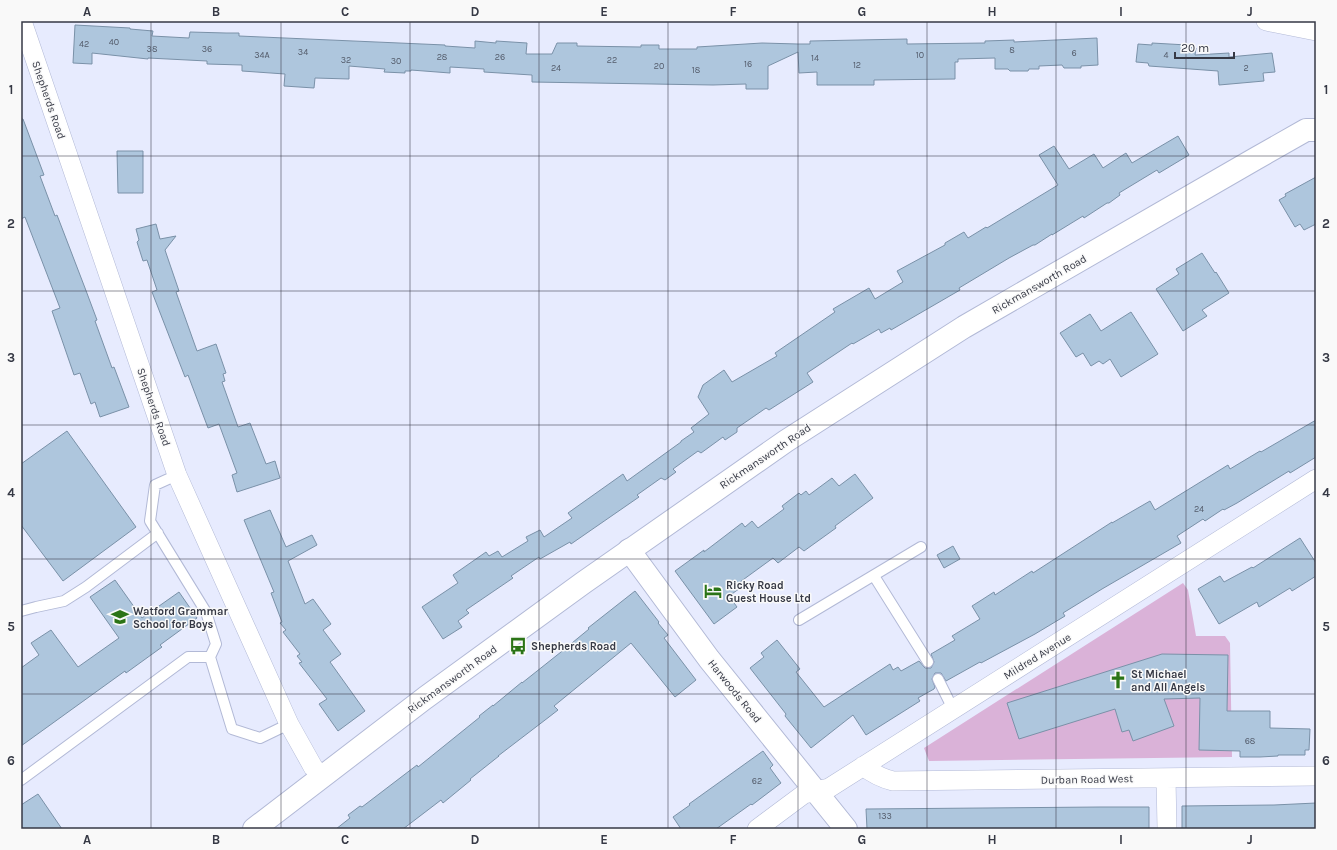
<svg xmlns="http://www.w3.org/2000/svg" width="1337" height="850" font-family="Karla,sans-serif">
<rect width="100%" height="100%" fill="#e7ebfe"/>
<path fill="#dab2d8" d="M1183 583 1188 590 1196 636H1225L1230 643 1232 757 929 761 924 748Z"/>
<path fill="#aec6dd" stroke="#7a91a8" d="M75 25 130 28V29L153 31 152 36 189 38 190 32 226 33H239V36L445 45V46L475 48V41L496 43V41L527 43 526 54H552L557 43H577V46L641 47V45H659V49H697V47L762 43 798 44H810V41L907 39V44L985 43V41L1014 40V42L1097 38 1098 65 1081 66V68H1064L1062 65 1039 66V69H1029L1028 71H1010L1008 69H995V58L958 59V62H955V79L874 80V85H817V72L799 73 798 52 768 66V89H746V84L713 85 532 82V75L484 72V69L450 67V73L411 70V71H405V73L384 72 385 69 349 66V79L315 78 314 88 284 86 285 74 242 71V65L207 64V61L148 58V59L92 53V64L73 63Z
M1152 43 1187 45V47L1196 48 1195 55 1229 53V57L1272 53 1275 72 1263 73 1264 81 1219 85 1218 71 1149 66 1148 63 1136 62 1138 44 1152 45Z
M21 119H23L44 175 40 176 55 216 57 215 85 288 97 320 95 321 112 368 114 367 129 407 100 417 95 402 91 404 80 373 74 375 52 311 60 308 25 217 21 219Z
M1178 136 1189 155 1159 173 1157 170 1119 193 1120 195 1109 203H1107L1084 218 1083 216 1052 235V234L1035 245H1033L1009 258 959 288 960 290 891 330 890 328 881 333 879 329 853 344 852 343 807 373 813 382 769 410 766 408 737 428V432L725 440 723 437 701 453 698 451 673 469 676 472 665 480 661 478 637 495 639 497 571 544 570 542 540 559 539 557 511 576 513 578 466 610 469 613 458 621 462 627 443 639 422 607 458 583 453 575 486 552 489 556 498 551 502 557 528 541 526 537 540 530 544 537 572 518 568 513 623 474 627 481 681 442V441L694 432 691 428 709 414 698 397 703 385 724 370 732 382 777 356 775 353 835 312 833 309 869 288 875 299 903 282 897 271 945 245V243L964 232 968 238 986 227 987 228 1058 185 1039 155 1054 146 1069 169 1094 154 1103 168 1126 153 1132 163Z
M117 151H143V193H118Z
M1316 177V224L1304 230 1300 224 1295 227 1279 200 1286 196 1285 194Z
M156 224 160 239 176 236 165 250 179 291 176 292 197 351 216 344 226 373 223 374 225 381 222 382 238 427 250 423 266 464 275 461 280 478 237 492 232 475 237 473 219 424 208 428 188 375 185 377 152 292 157 290 147 260 143 261 137 242 139 240 136 229Z
M1202 253 1215 273 1216 272 1229 293 1202 310 1207 316 1183 331 1156 289 1179 274 1176 269Z
M1131 312 1158 354 1121 377 1110 359 1103 364 1099 361 1091 366 1083 353 1076 357 1060 333 1090 314 1101 331Z
M1316 420V457L1290 473 1289 471 1237 503 1224 510 1223 509 1205 521 1203 519 1177 536 1181 543 1102 589 1063 613 1065 616 1035 634 981 663 980 662 946 681 941 673H935L932 679 935 687 934 689 918 698 920 701 866 735 853 715 811 748 785 716 786 714 750 668 764 657 761 653 777 640 800 669 796 672 824 707 890 664 893 670 898 667 901 671 919 661 925 668H931L934 662 931 654 955 640 952 636 980 619 972 606 980 601 994 592 995 595 1032 571 1033 573 1112 522V523L1150 501 1155 510 1228 465 1230 469 1260 451 1261 452Z
M67 431 136 527 63 581 21 525V464Z
M855 474 873 498 835 526 836 528 804 551 799 547 778 563 773 558 740 582 743 586 729 596 737 607 714 624 675 571 704 550V552L742 523 745 527 752 521 758 528 784 509 782 506 799 493 801 495 806 491 809 495 832 478 839 486Z
M270 510 286 547 312 535 317 545 288 561 305 604 313 599 331 624 323 630 341 654 330 662 365 711 338 731 319 704 327 699 299 663 302 662 297 656 300 654 283 632 286 630 280 623 282 622 271 593 274 592 244 520Z
M1300 538 1316 563V576L1292 591 1290 588 1259 607 1257 602 1219 624 1198 589 1220 576 1224 582 1252 567 1253 568Z
M953 546 960 559 944 568 937 555Z
M115 580 142 618 179 592 197 618 160 645 162 647 126 673 125 671 21 746V668L39 655 31 643 51 630 78 667 119 638 90 597Z
M635 591 659 622 658 623 668 635 664 638 696 680 675 697 631 643 554 706 558 710 549 717 498 756H499L470 779 471 780 443 803 441 800 403 829H336L350 818 348 815 360 806 362 807 417 765 418 767 480 717 479 716 493 705V706L522 682V683L561 652 589 629 588 628Z
M1162 654 1228 655 1227 711H1270V728L1310 729 1309 750H1305V755H1278V756L1260 757H1240V751L1199 750 1200 698 1164 699 1174 726 1133 741 1129 730 1122 732 1115 709 1019 739 1007 703Z
M763 751 773 765 770 768 781 783 752 805 751 804 716 829H681L673 817 690 805 689 804Z
M38 794 62 829H21V805Z
M1316 803V829H1182V806L1274 805Z
M1100 807H1149V829H867L866 809Z"/>
<g fill="none" stroke-linecap="round" stroke-linejoin="round">
<g stroke="#b2b9d6" stroke-width="12">
<path id="service" d="M177 475 155 485 150 521 206 612 216 644 210 657
M874 576 928 662
M21 611 36 607 64 601 86 587 158 533
M799 620 921 547
M938 679 953 709
M21 780 188 657H210L232 729 260 738 289 724"/>
</g>
<g stroke="#b2b9d6" stroke-width="20">
<path id="minor" d="M22 21 177 475 289 724 313 767 322 777
M1266 21 1316 31
M863 766C873 774 881 778 893 781L1316 776
M1166 778 1167 829
M757 829 804 794 829 788 1316 479"/>
</g>
<g stroke="#b2b9d6" stroke-width="24">
<path id="tertiary" d="M629 550 709 659 846 829"/>
</g>
<g stroke="#b2b9d6" stroke-width="24">
<path id="primary" d="M254 829 425 698 583 583 786 441 964 327 1255 159 1306 130H1316"/>
</g>
<use href="#service" stroke="#fff" stroke-width="10"/>
<use href="#minor" stroke="#fff" stroke-width="19"/>
<use href="#tertiary" stroke="#fff" stroke-width="22"/>
<use href="#primary" stroke="#fff" stroke-width="22"/>
</g>
<path fill="none" stroke="#363945" stroke-width="1" stroke-opacity="0.55" d="M151 21V829M281 21V829M410 21V829M539 21V829M668 21V829M798 21V829M927 21V829M1056 21V829M1186 21V829M21 156H1316M21 291H1316M21 425H1316M21 559H1316M21 694H1316"/>
<defs>
<g id="hotel-bare" transform="scale(1.38)"><path d="M-6-4.5h1.5V1H6V5H4.5V3h-9V5H-6ZM-4 0a1.8 1.8 0 1 1 3.6 0ZM.5 0V-2.5h3Q6-2.5 6 0Z" fill="#2b7416" stroke="#f9f9f9" stroke-width="2.5" paint-order="stroke"/></g>
<g id="school-bare" transform="scale(1.38)"><path d="M0-5L7-2L0 1L-7-2ZM-4 1L0 2.5L4 1V4Q0 6-4 4Z" fill="#2b7416" stroke="#f9f9f9" stroke-width="2.5" paint-order="stroke"/></g>
<g id="bus-bare" transform="scale(1.38)"><path d="M-5-6H5V4H4V6H2V4H-2V6H-4V4H-5ZM-3.5-4V0h7V-4ZM-3.5 1.2v1.5H-2V1.2ZM2 1.2v1.5H3.5V1.2Z" fill="#2b7416" stroke="#f9f9f9" stroke-width="2.5" paint-order="stroke"/></g>
<g id="church-bare" transform="scale(1.38)"><path d="M-1.2-6h2.4v3.5h3.3v2.4h-3.3V6h-2.4V-.1h-3.3v-2.4h3.3Z" fill="#2b7416" stroke="#f9f9f9" stroke-width="2.5" paint-order="stroke"/></g>
</defs>
<g fill-rule="evenodd">
<use href="#hotel-bare" x="713" y="591"/>
<use href="#school-bare" x="120" y="617"/>
<use href="#bus-bare" x="518" y="646"/>
<use href="#church-bare" x="1118" y="680"/>
</g>
<g text-anchor="middle" stroke-width="3" stroke-linejoin="round" paint-order="stroke">
<g font-size="9" fill="#545c6b">
<text x="114" y="45">40</text>
<text x="84" y="47">42</text>
<text x="152" y="52">38</text>
<text x="207" y="52">36</text>
<text x="1012" y="53">8</text>
<text x="303" y="55">34</text>
<text x="1074" y="56">6</text>
<text x="262" y="58">34A</text>
<text x="920" y="58">10</text>
<text x="1166" y="58">4</text>
<text x="442" y="60">28</text>
<text x="500" y="60">26</text>
<text x="815" y="61">14</text>
<text x="346" y="63">32</text>
<text x="612" y="63">22</text>
<text x="396" y="64">30</text>
<text x="748" y="67">16</text>
<text x="857" y="68">12</text>
<text x="659" y="69">20</text>
<text x="556" y="71">24</text>
<text x="1246" y="71">2</text>
<text x="696" y="73">18</text>
<text x="1199" y="512">24</text>
<text x="1250" y="744">68</text>
<text x="757" y="784">62</text>
<text x="885" y="819">133</text>
</g>
<g font-size="11" fill="#363945" stroke="#f9f9f9">
<text transform="translate(49 100) rotate(71)" y="4">Shepherds Road</text>
<text transform="translate(1039 284) rotate(-30)" y="4">Rickmansworth Road</text>
<text transform="translate(154 407) rotate(71)" y="4">Shepherds Road</text>
<text transform="translate(765 456) rotate(-34)" y="4">Rickmansworth Road</text>
<text transform="translate(1037 656) rotate(-32)" y="4">Mildred Avenue</text>
<text transform="translate(452 679) rotate(-36)" y="4">Rickmansworth Road</text>
<text transform="translate(735 691) rotate(51)" y="4">Harwoods Road</text>
<text transform="translate(1087 779) rotate(-1)" y="4">Durban Road West</text>
</g>
<g font-size="11" font-weight="bold" fill="#363945" stroke="#f9f9f9" text-anchor="start">
<text x="726" y="589">Ricky Road<tspan x="726" dy="13">Guest House Ltd</tspan></text>
<text x="133" y="615">Watford Grammar<tspan x="133" dy="13">School for Boys</tspan></text>
<text x="531" y="650">Shepherds Road</text>
<text x="1131" y="678">St Michael<tspan x="1131" dy="13">and All Angels</tspan></text>
</g>
</g>
<rect width="1337" height="850" fill="none" stroke="#f9f9f9" stroke-width="44"/>
<path d="M1175 52v6h59v-6" fill="none" stroke="#363945" stroke-width="2"/>
<text x="1181" y="52" font-size="12" fill="#363945" stroke="#f9f9f9" stroke-width="3" paint-order="stroke">20 m</text>
<rect x="22" y="22" width="1293" height="806" fill="none" stroke="#363945" stroke-width="1.5"/>
<g font-size="13" text-anchor="middle" font-weight="bold" fill="#363945">
<text x="87" y="16">A</text>
<text x="216" y="16">B</text>
<text x="345" y="16">C</text>
<text x="475" y="16">D</text>
<text x="604" y="16">E</text>
<text x="733" y="16">F</text>
<text x="862" y="16">G</text>
<text x="992" y="16">H</text>
<text x="1121" y="16">I</text>
<text x="1250" y="16">J</text>
<text x="11" y="94">1</text>
<text x="1326" y="94">1</text>
<text x="11" y="228">2</text>
<text x="1326" y="228">2</text>
<text x="11" y="362">3</text>
<text x="1326" y="362">3</text>
<text x="11" y="497">4</text>
<text x="1326" y="497">4</text>
<text x="11" y="631">5</text>
<text x="1326" y="631">5</text>
<text x="11" y="765">6</text>
<text x="1326" y="765">6</text>
<text x="87" y="844">A</text>
<text x="216" y="844">B</text>
<text x="345" y="844">C</text>
<text x="475" y="844">D</text>
<text x="604" y="844">E</text>
<text x="733" y="844">F</text>
<text x="862" y="844">G</text>
<text x="992" y="844">H</text>
<text x="1121" y="844">I</text>
<text x="1250" y="844">J</text>
</g>
</svg>
